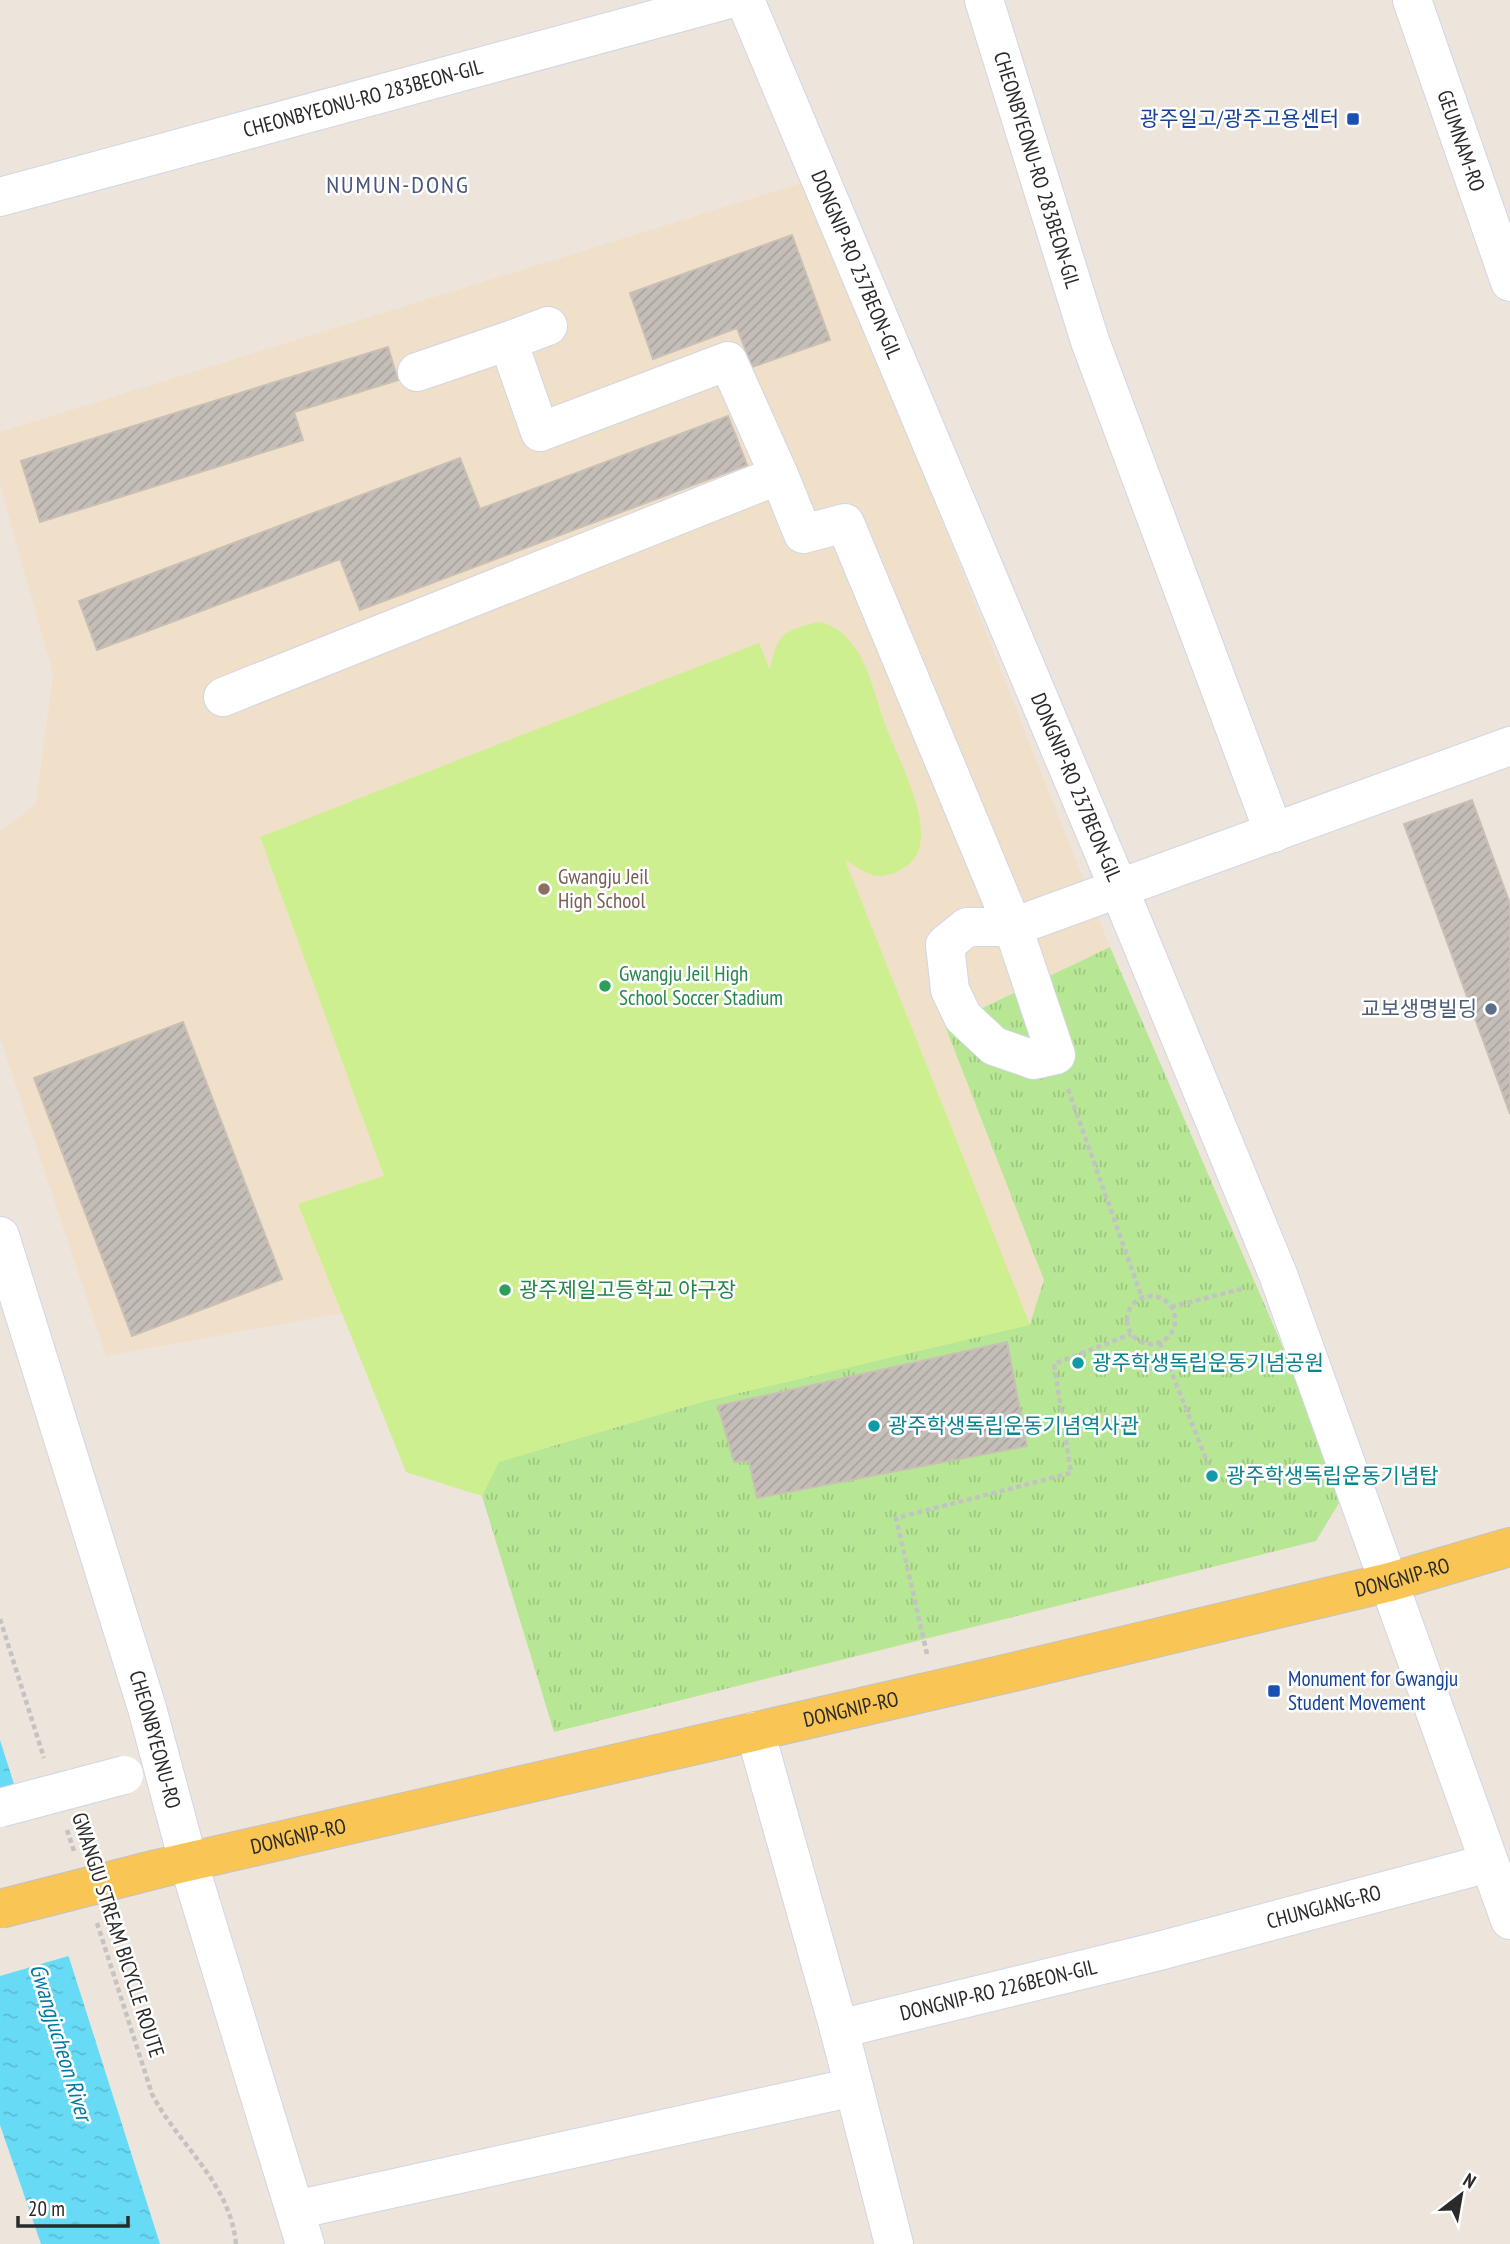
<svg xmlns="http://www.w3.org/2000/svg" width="1510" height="2244" font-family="'PT Sans Narrow','Noto Sans KR',sans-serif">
<defs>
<pattern id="park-tufts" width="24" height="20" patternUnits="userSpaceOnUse" patternTransform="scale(1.75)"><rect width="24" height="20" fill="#b7e794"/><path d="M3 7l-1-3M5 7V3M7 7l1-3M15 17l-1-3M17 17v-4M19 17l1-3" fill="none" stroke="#9ec680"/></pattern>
<pattern id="water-ripples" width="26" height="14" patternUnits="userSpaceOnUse" patternTransform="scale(1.75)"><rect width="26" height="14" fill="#67dbf6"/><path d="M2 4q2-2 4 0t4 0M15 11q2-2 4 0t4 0" fill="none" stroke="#5abcd3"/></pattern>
<pattern id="building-hatch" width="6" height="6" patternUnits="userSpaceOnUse" patternTransform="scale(1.75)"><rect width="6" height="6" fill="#c5beb8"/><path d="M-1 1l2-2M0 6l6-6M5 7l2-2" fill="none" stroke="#a9a39e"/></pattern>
</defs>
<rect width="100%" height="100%" fill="#ede4db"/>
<path fill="#f0e0c9" d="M808 181 1110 947 945 1026 1044 1280 1030 1325 705 1401 499 1462 482 1496 406 1472 343 1313 106 1356 0 1038V832L36 804 53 674 0 485V432Z"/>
<path fill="url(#park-tufts)" d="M1110 947 1329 1454 1339 1503 1316 1541 554 1732 482 1496 498 1462 705 1401 1030 1324 1044 1280 945 1026Z"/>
<path fill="#ceef8f" d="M819 622C836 625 845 635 856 649 871 671 877 705 887 729 900 764 947 846 902 869 874 884 867 872 845 860L1030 1325 705 1401 499 1462 482 1496 406 1472 298 1204 384 1176 260 837 759 643 770 670C777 633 783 631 819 622Z"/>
<path fill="url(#water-ripples)" d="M0 1740 160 2244H41L0 2125Z"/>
<path fill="#ede4db" d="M21 1795 72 1955 0 1976V1800Z"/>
<path fill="url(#building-hatch)" stroke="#c9c0b5" stroke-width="2" d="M792 235 830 340 752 367 737 328 653 359 630 293Z
M388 347 398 380 294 412 303 440 40 522 21 461Z
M728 416 747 465 360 610 340 559 97 650 79 601 460 458 480 509Z
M1472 800 1510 904V1114L1404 824Z
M183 1022 282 1279 132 1336 34 1078Z
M1007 1342 1027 1446 757 1498 749 1461 734 1462 718 1406Z"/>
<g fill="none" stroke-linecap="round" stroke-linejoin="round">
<g stroke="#d0d6e4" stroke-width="40">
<g id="minor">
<path id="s1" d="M745 0 1119 889 1279 1277 1510 1920"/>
<path id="s2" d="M984 0 1090 341 1274 833"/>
<path id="s3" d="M1412 0 1510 282"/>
<path id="s4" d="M0 197 726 0"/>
<path d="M508 341 548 326"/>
<path d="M417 372 508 341 540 432 728 361 779 475"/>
<path d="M223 697 779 475 803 534 845 523 1013 927 1510 746"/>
<path d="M967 927H1013L1056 1055 1034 1060 994 1046 963 1017 950 990 945 945Z"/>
<path id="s5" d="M0 1236 147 1708 188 1861 305 2244"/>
<path d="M755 1731 839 2029 894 2244"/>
<path id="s6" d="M839 2029 1159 1951 1489 1863"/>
<path d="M295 2210 854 2087"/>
</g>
</g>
<g stroke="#c3c3c3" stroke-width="40">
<g id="major">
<path id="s7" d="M157 1869 1005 1674 1390 1582 1510 1547"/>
</g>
</g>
<path stroke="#c3c3c3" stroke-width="4.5" stroke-dasharray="5 3.5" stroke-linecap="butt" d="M1068 1089 1142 1298
M1127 1320a24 24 0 1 1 48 0a24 24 0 1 1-48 0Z
M1171 1307 1245 1288
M1160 1343 1208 1464
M0 1619 44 1758
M927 1654 896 1518 1071 1473 1054 1364 1131 1334
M67 1830 74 1851
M97 1923 152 2094C179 2146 230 2182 236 2244"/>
<use href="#minor" stroke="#fff" stroke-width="38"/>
<use href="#major" stroke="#f9c554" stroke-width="38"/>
<g stroke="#d0d6e4" stroke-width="40" stroke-linecap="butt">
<path id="minor-bridge" d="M0 1808 124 1775"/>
</g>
<g stroke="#c3c3c3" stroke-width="40" stroke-linecap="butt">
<path id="major-bridge" d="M0 1909 157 1869"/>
</g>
<use href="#minor-bridge" stroke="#fff" stroke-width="38"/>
<use href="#major-bridge" stroke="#f9c554" stroke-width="38"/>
</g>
<g fill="#1a4fb4" stroke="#fff" stroke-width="2.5">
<rect x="1346" y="112" width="14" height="14" rx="3.5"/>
<rect x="1267" y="1684" width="14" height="14" rx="3.5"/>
</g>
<circle fill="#8d6e63" stroke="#fff" stroke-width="2.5" cx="544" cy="889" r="7"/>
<g fill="#2e9e5b" stroke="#fff" stroke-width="2.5">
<circle cx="605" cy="986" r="7"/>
<circle cx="505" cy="1290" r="7"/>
</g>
<circle fill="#5c6f8a" stroke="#fff" stroke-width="2.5" cx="1491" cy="1009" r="7"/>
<g fill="#0f9aa8" stroke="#fff" stroke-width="2.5">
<circle cx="1078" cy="1363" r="7"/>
<circle cx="874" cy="1426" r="7"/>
<circle cx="1212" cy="1476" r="7"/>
</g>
<g text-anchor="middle" stroke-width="5" stroke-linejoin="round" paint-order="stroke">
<g font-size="21" fill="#2a2a2a" stroke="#fff">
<text dy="7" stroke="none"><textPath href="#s4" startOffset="376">CHEONBYEONU-RO 283BEON-GIL</textPath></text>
<text dy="7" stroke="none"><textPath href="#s3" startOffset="149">GEUMNAM-RO</textPath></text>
<text dy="7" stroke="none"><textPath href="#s2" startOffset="178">CHEONBYEONU-RO 283BEON-GIL</textPath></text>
<text dy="7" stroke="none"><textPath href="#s1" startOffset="287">DONGNIP-RO 237BEON-GIL</textPath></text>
<text dy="7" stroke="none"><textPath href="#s1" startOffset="854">DONGNIP-RO 237BEON-GIL</textPath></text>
<text dy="7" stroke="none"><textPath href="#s7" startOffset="1279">DONGNIP-RO</textPath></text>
<text dy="7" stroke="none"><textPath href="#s7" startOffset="712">DONGNIP-RO</textPath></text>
<text dy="7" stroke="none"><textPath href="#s5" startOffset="527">CHEONBYEONU-RO</textPath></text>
<text dy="7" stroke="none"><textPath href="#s7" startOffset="145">DONGNIP-RO</textPath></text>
<text dy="7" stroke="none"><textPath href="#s6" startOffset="500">CHUNGJANG-RO</textPath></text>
<text transform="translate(118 1935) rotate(72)" y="7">GWANGJU STREAM BICYCLE ROUTE</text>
<text dy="7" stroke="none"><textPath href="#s6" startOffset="164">DONGNIP-RO 226BEON-GIL</textPath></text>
</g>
<g font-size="21" fill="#164399" stroke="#fff" text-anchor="end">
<text x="1339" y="126">광주일고/광주고용센터</text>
<text x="1288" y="1686" text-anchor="start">Monument for Gwangju<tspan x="1288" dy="24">Student Movement</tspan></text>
</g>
<g font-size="21" fill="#785e54" stroke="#fff" text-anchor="start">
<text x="558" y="884">Gwangju Jeil<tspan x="558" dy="24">High School</tspan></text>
</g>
<g font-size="21" fill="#27864d" stroke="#fff" text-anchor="start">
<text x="619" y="981">Gwangju Jeil High<tspan x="619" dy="24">School Soccer Stadium</tspan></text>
<text x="519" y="1297">광주제일고등학교 야구장</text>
</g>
<g font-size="21" fill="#4e5e75" stroke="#fff" text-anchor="end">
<text x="1477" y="1016">교보생명빌딩</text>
</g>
<g font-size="21" fill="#0d838f" stroke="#fff" text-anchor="start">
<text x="1092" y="1370">광주학생독립운동기념공원</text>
<text x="888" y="1433">광주학생독립운동기념역사관</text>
<text x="1226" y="1483">광주학생독립운동기념탑</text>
</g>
<g font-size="23" font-style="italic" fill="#0579a3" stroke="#fff">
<text transform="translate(61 2042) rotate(73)" y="8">Gwangjucheon River</text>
</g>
<g font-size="24" letter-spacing="2" fill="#48567e" stroke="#fff">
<text x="398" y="193">NUMUN-DONG</text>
</g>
</g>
<g transform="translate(1461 2195) rotate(31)" stroke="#ffffff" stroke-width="5" paint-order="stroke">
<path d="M0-5L12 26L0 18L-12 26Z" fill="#2a2a2a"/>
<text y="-10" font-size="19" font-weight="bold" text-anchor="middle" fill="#2a2a2a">N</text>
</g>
<path d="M18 2216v10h110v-10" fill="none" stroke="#2a2a2a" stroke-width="3.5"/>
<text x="28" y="2216" font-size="21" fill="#2a2a2a" stroke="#ffffff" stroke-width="5" paint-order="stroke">20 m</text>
</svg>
